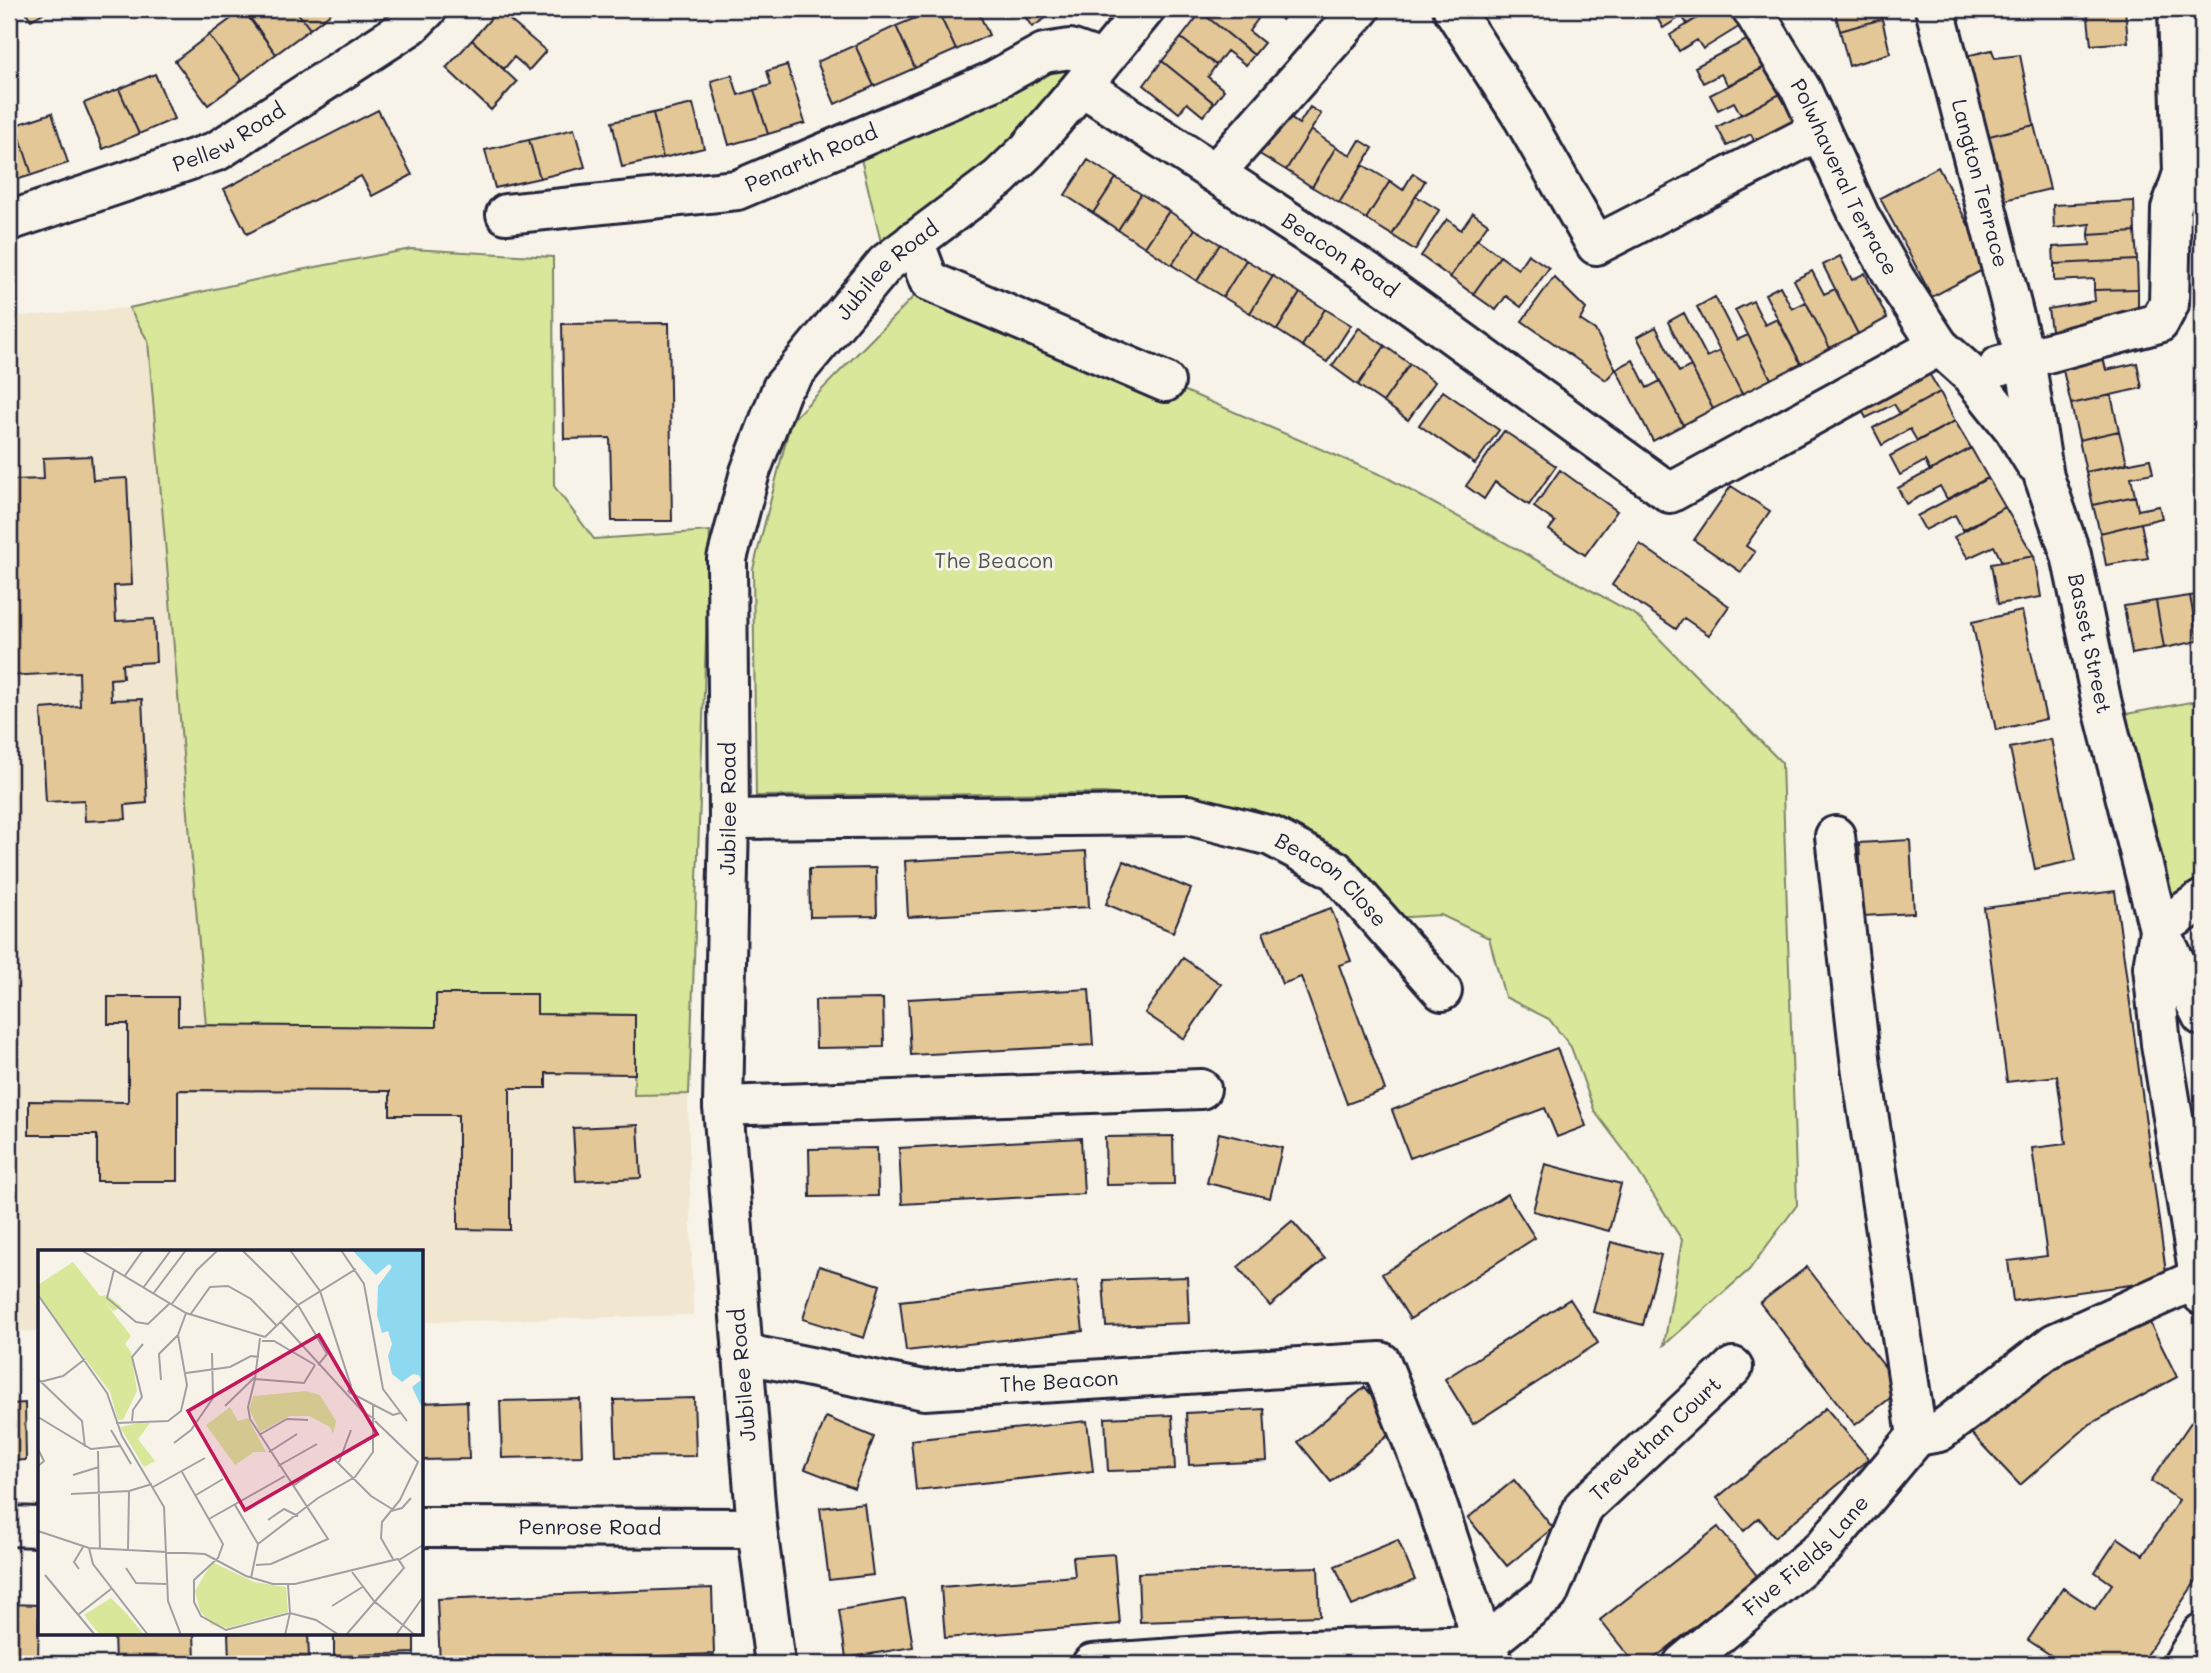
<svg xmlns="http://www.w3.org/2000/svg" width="2211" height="1673" font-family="Mali,sans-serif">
<rect width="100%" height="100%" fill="#f7f3e8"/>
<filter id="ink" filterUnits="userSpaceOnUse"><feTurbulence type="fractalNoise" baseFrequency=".0143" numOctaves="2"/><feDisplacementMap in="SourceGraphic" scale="14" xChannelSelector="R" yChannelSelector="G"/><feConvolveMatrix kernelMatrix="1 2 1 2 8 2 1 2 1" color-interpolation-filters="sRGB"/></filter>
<g filter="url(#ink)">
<path fill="#f1e6d0" d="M411 249 553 257 554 486 594 539 710 531 688 1104 693 1315 422 1322V1251H40V1331L9 1332V317L129 308 300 270Z"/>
<path fill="#d8e79a" stroke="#7d846a" stroke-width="2" d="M1101 60 886 263 856 138 991 82Z
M411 249 553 257 554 486 594 539 710 531 689 1094 634 1095 635 1015 537 1014V994H436V1027L206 1026 148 341 129 308 300 270Z
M929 281 1386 477 1636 615 1782 763 1797 1205 1749 1270 1664 1345 1682 1240 1629 1157 1595 1112 1571 1047 1549 1019 1505 997 1489 938 1441 915 1392 918 1344 854 1254 809 1105 793 756 796 753 569 791 421Z
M2202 700V883L2174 900 2126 714Z"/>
<path fill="#e3c797" stroke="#22223b" stroke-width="2" d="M24 9H50L31 20Z
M244 9H295L310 29 276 54Z
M295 9H336L310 29Z
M937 9H977L989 35 956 50Z
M937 9 956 50 915 68 896 26Z
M1020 9H1060L1032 27Z
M1203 9H1245L1258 19 1249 31 1264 43 1254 55 1201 12Z
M1268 9H1291L1282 20Z
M1652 9H1712L1687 24 1682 16 1663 28Z
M1712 9H1731L1742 25 1703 49 1697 40 1679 51 1670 35Z
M1834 9H1879L1882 19 1840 31Z
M2087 9H2125L2128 42 2091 45Z
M243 10 276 54 242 80 209 35Z
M498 10 546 51 529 70 514 57 504 69 472 40Z
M1201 12 1254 55 1246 65 1227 51 1216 65 1181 38Z
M1882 19 1890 53 1849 66 1840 31Z
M896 26 915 68 874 86 855 45Z
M209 35 242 80 208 105 175 61Z
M1181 38 1216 65 1208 77 1224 90 1214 103 1162 61Z
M1750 38 1765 67 1728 85 1721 74 1703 83 1695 67Z
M472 40 517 82 491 110 446 68Z
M855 45 874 86 835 104 817 62Z
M1992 50 1995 58 2020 55 2034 125 1977 139 1957 58Z
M1162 61 1214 103 1203 116 1187 103 1179 113 1144 85Z
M787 65 805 123 768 134 754 90 771 85 767 71Z
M1765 67 1780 94 1741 115 1734 102 1718 110 1710 95Z
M155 74 174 119 139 134 119 89Z
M732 75 738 95 754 90 768 134 729 145 711 81Z
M119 89 139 134 103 149 84 103Z
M1780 94 1798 129 1758 149 1751 134 1727 146 1717 127Z
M693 104 704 148 663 158 653 113Z
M1310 107 1321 114 1286 170 1256 152 1281 112 1299 124Z
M378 110 412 175 372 196 361 176 247 234 224 189Z
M52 113 68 163 32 175 16 125Z
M653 113 663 158 622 167 612 122Z
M16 125 32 175 9 182V127Z
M2034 125 2050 189 1992 203 1977 139Z
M574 129 585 167 540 178 529 140Z
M1311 130 1336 147 1312 187 1286 170Z
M529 140 540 178 495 188 485 150Z
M1360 140 1373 148 1339 203 1312 187 1336 147 1351 155Z
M1088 160 1116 178 1093 213 1065 195Z
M1363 165 1390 181 1366 219 1339 203Z
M1938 167 1990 266 1932 297 1880 198Z
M1413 173 1425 181 1392 235 1366 219 1390 181 1403 190Z
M1116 178 1141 194 1118 230 1093 213Z
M1141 194 1169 211 1145 247 1118 230Z
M1416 196 1439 210 1415 250 1392 235Z
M2134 201 2135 232 2089 235 2090 224 2054 228 2053 205Z
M1169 211 1195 229 1172 265 1145 247Z
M1473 213 1488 224 1450 277 1421 256 1447 219 1461 230Z
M1195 229 1220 244 1197 281 1172 265Z
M2135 232 2137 260 2054 264 2053 247 2090 245 2089 235Z
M1477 239 1500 256 1473 294 1450 277Z
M1220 244 1246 260 1223 297 1197 281Z
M1528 254 1549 268 1521 307 1506 296 1496 310 1473 294 1500 256 1518 269Z
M1840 256 1852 280 1865 273 1887 318 1858 334 1823 265Z
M1246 260 1273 276 1250 313 1223 297Z
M2137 260 2138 289 2094 290V279L2054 281V264Z
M1812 271 1824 294 1835 289 1858 334 1830 348 1794 280Z
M1273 276 1300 293 1277 330 1250 313Z
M1554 277 1586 309 1580 320 1595 330 1616 369 1606 380 1522 321Z
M1780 286 1792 309 1806 302 1830 348 1801 364 1765 294Z
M2138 289V317L2052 337 2048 309 2095 301 2094 290Z
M1300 293 1325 309 1302 346 1277 330Z
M1715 297 1737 340 1748 335 1771 379 1742 394 1697 307Z
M1753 301 1765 325 1777 319 1801 364 1771 379 1735 310Z
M1325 309 1351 325 1327 362 1302 346Z
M1684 313 1707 357 1720 351 1742 394 1713 409 1668 322Z
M669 323 672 521H612L610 438 564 439 562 324Z
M1656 327 1679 372 1691 366 1713 409 1683 425 1637 337Z
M1359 328 1385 346 1358 385 1332 366Z
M1385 346 1410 364 1383 402 1358 385Z
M2102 353 2106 370 2137 363 2142 388 2071 404 2061 362Z
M1633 360 1647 388 1660 381 1683 425 1653 441 1616 369Z
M1410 364 1435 382 1408 420 1383 402Z
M1924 365 1940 392 1900 414 1894 404 1866 418 1857 401Z
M1443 391 1499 430 1475 464 1419 425Z
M1940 392 1955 421 1917 441 1910 429 1882 445 1873 428Z
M2111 395 2119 431 2079 440 2071 404Z
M1955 421 1971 448 1930 471 1925 461 1900 475 1890 456Z
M1504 431 1556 466 1529 505 1495 482 1484 499 1466 486Z
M2119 431 2127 463 2086 472 2079 440Z
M1971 448 1988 478 1947 499 1940 486 1906 504 1898 488Z
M91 456 93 480 127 478 132 585 114 586 116 621 154 619 156 662 122 664 123 678 110 679 111 700 142 699 147 803 125 805 126 819 85 821 84 800 46 802 41 709 80 706 79 672 9 676V505H14L13 480 44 479 43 458Z
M2150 459 2153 473 2131 477 2135 496 2093 505 2086 472Z
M1560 470 1617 511 1585 555 1549 530 1555 522 1534 507Z
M1988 478 2005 507 1963 530 1955 515 1925 530 1917 516Z
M1731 486 1770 511 1746 546 1755 552 1741 572 1694 540Z
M2135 496 2138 510 2159 506 2162 518 2100 533 2093 505Z
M2005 507 2034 556 2002 562 1994 546 1968 558 1954 537Z
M2141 523 2148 558 2106 565 2100 533Z
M1640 544 1729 606 1709 635 1684 618 1676 629 1612 585Z
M2034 556 2041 597 1998 604 1991 564Z
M2202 594V641H2198L2190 596Z
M2190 596 2198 641 2164 648 2156 601Z
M2156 601 2164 648 2132 654 2124 606Z
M2022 611 2046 719 1996 730 1972 622Z
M2051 739 2076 860 2035 869 2010 748Z
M1910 840 1914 913 1863 916 1859 843Z
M1086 851 1089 907 908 917 905 861Z
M1124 861 1191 889 1173 932 1106 904Z
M876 868 877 916 810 917 809 869Z
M2115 891 2167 1280 2013 1301 2008 1261 2047 1256 2032 1148 2066 1144 2057 1076 2007 1082 1984 908Z
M1331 908 1351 961 1339 965 1385 1090 1347 1104 1301 977 1282 984 1263 932Z
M1183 958 1221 984 1184 1039 1145 1013Z
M1089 989 1093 1045 911 1055 908 999Z
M436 994H537V1014L635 1015V1074L546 1073V1088H510V1230L458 1229V1115H390V1091L178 1090V1181H97V1135H29V1101L128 1102V1024H108V997H178V1025L436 1027Z
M883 999 884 1047 816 1048 815 1000Z
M1557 1048 1586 1126 1557 1137 1545 1108 1410 1158 1392 1110Z
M638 1125 641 1178 576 1181 573 1128Z
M1219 1133 1282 1148 1270 1198 1207 1183Z
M1173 1136 1174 1184 1106 1185 1105 1137Z
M1081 1138 1084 1194 902 1204 899 1148Z
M877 1148 878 1196 810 1197 809 1149Z
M1545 1164 1621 1184 1609 1231 1533 1211Z
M1507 1194 1535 1238 1410 1319 1382 1274Z
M1292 1221 1325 1259 1270 1306 1238 1267Z
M1611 1242 1661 1255 1643 1325 1593 1312Z
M819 1266 880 1285 864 1338 803 1319Z
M1807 1267 1902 1389 1855 1425 1760 1303Z
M1187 1277 1189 1323 1106 1326 1103 1280Z
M1077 1281 1083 1331 906 1351 900 1301Z
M1570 1299 1598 1343 1473 1424 1445 1379Z
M2147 1317 2177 1377 2090 1424 2020 1485 1971 1433 2054 1367Z
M1365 1387 1398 1427 1331 1482 1298 1442Z
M694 1398 696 1456 616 1457 614 1400Z
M580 1399 582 1456 502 1458 500 1401Z
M467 1401 469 1459 422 1460V1403Z
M25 1403 26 1460 9 1461V1404Z
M2202 1406V1572L2140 1664H2064L2028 1640 2063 1588 2095 1609 2112 1584 2095 1572 2118 1538 2143 1555 2179 1500 2151 1481Z
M1826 1408 1869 1459 1775 1537 1759 1518 1744 1531 1717 1498Z
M1264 1409 1267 1461 1189 1465 1186 1413Z
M1172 1415 1175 1469 1108 1471 1105 1418Z
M826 1417 874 1437 854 1488 805 1469Z
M1087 1421 1093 1471 916 1490 911 1440Z
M1514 1480 1553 1528 1507 1566 1468 1518Z
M864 1503 873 1575 829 1580 820 1508Z
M1718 1527 1758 1577 1647 1664H1635L1600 1620Z
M1398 1540 1415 1580 1352 1606 1335 1566Z
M1114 1554 1120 1624 945 1638 941 1587 1075 1576 1073 1557Z
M1318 1567 1320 1616 1140 1622 1138 1573Z
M712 1588 714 1654 440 1664 437 1599Z
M905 1599 913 1647 846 1658 839 1610Z
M9 1604 39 1605 38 1664H9Z
M114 1633H194L195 1660 115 1662Z
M228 1633H308L309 1658 229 1660Z
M334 1633H414V1653L334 1656Z"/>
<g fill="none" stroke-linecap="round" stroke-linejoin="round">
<g stroke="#22223b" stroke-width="44">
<g id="minor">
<path id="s1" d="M1145 9 1082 86 1369 274 1670 493 1939 346"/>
<path d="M1453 9 1524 119 1596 245 1820 130"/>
<path id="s2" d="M1752 9 1802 91 1859 215 1897 282 1939 346 1970 374 2014 429 2035 463"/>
<path id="s3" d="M1935 9 2025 359 2044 477 2071 555 2102 704 2159 929 2202 1016"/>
<path d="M1215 173 1360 9"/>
<path id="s4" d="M506 214 737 190 991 82 1044 53 1070 49 1101 60"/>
<path id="s5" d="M9 221 217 151 411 25 427 9"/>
<path d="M914 241 929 281 1165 382"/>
<path d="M1999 366 2159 323 2169 304 2171 209 2183 173 2178 9"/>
<path id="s6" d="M729 819 1188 815 1271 836 1335 870 1442 991"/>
<path d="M1835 836 1861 1066 1917 1436"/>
<path d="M2159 929 2202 900"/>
<path d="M2159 931 2153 967 2161 1044 2202 1295"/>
<path d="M723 1106 1201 1089"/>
<path id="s7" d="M741 1353 924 1390 1381 1362 1432 1490 1484 1645 1494 1664"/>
<path d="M1917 1436 1939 1432 2055 1343 2199 1278"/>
<path d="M9 1526 40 1527"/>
<path id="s8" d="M422 1527 757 1528"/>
<path id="s9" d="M1484 1645 1548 1594 1584 1506 1733 1367"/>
<path id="s10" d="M775 1664 757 1528 723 1106 729 819 727 559 750 472 782 388 886 263 999 178 1028 150 1082 86"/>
<path d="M1092 1664 1272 1651 1484 1645"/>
<path id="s11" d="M1683 1664 1823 1548 1917 1436"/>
<path d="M2183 1664 2202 1633"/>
</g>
</g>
<use href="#minor" stroke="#f7f3e8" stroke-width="38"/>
</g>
</g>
<g text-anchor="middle" stroke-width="6" stroke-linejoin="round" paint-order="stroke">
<g font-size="21" fill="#22223b" stroke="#f7f3e8">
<text dy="7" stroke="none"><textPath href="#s5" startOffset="236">Pellew Road</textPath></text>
<text dy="7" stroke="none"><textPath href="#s4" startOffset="313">Penarth Road</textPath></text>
<text dy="7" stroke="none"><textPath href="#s2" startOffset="192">Polwhaveral Terrace</textPath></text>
<text dy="7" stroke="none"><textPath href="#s3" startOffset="180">Langton Terrace</textPath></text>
<text dy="7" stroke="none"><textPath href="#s1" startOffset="408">Beacon Road</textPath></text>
<text dy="7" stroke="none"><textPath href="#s10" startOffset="1446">Jubilee Road</textPath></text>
<text dy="7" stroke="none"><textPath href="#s3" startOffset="654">Basset Street</textPath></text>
<text dy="7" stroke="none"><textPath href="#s10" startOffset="858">Jubilee Road</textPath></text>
<text dy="7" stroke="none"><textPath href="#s6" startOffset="620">Beacon Close</textPath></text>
<text transform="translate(743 1375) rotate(-95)" y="7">Jubilee Road</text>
<text dy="7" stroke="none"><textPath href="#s7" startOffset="322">The Beacon</textPath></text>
<text dy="7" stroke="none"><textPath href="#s9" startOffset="275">Trevethan Court</textPath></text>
<text dy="7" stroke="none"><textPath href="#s8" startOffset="168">Penrose Road</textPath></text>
<text dy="7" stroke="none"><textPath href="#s11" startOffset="164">Five Fields Lane</textPath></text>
</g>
<g font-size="21" fill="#505353" stroke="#f7f3e8">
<text x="994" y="568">The Beacon</text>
</g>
</g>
<g transform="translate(38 1250)">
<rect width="385" height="385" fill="#f7f3e8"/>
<path d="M35 12 62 46 69 45 84 57 75 61 66 51 93 86 87 94 93 102 99 141 85 170H80L72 142 0 46V35ZM268 141 282 145 298 171 295 184 292 177 271 166H252L222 182 211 159 215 146ZM192 157 200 171 210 168 228 202H216L197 215 168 175ZM101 173H112L100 189 117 211 106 217 82 177ZM174 312 216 332 248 337 250 362 189 378 174 375 162 361 157 341ZM73 348 90 365 106 385H62L46 365Z" fill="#d8e79a"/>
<path d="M314 0H385V160L374 137 383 130 381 125 375 124 364 132 354 124 350 106 354 94 350 81 344 83 339 65 340 36 354 17 351 14 338 25Z" fill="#8ed9ef"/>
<path fill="none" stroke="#a29fa3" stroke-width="2" d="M43 0 148 63 227 87M204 0 260 55 289 104 280 115M252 0 282 41 313 136 310 142M303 0 326 34 345 139 369 171M76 20 69 48 98 72 110 74 131 54M86 27 105 0M105 38 133 0M115 44 148 0M0 45 69 143 84 186 126 257 130 351 143 385M133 55 159 20 180 0M152 65 172 37 190 36 213 49 238 75M242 71 325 162 337 169M227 87 260 55 318 19M222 88 217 129 266 133 277 115M224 91H236L277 115M148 123 192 117 213 106 221 107M0 129 44 171 47 197M217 129 210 157 212 169 290 289 233 314 218 315M123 130 121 104 140 85M2 132 25 126 47 109M311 142 355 165 362 163M187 156 217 127M0 167 53 199 82 196M94 171 95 160 104 147 94 107 105 94M337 171 380 212 362 250 344 272 343 288 355 309M78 173 130 171 143 161 149 135 140 85 148 63M73 180 93 214M221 185 249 169 270 170M136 193 153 180 175 148 174 103M0 199 6 211 0 216M60 201 62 299M231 202 259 184M301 212 313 180M240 216 279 194M144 222 185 294 180 308 156 330V352L163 366 188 380 252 363 278 370 301 385M35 225 61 217M255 236 295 208 333 246 354 259M115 237 167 208M33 244 91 241 114 234M158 245 185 229M197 255 220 294 213 328M353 261 364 258 373 248M171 269 247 226M230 270 246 259 260 266M0 281 51 298 167 304 208 326 235 334H257L360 309 366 318 308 385M220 294 280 248 317 227 335 202V155M51 298 55 314 110 385M90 300 91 241M361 310 385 295M88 318 98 333 128 334M41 319 36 312 45 297M314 322 336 351 377 385M7 325 57 385M294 356 326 336M41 364 73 339M247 385 252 363 250 335M358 385 385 347"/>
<path fill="#c2185b" fill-opacity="0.15" stroke="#c2185b" stroke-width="3.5" d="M281 85 339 184 207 260 150 161Z"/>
<rect width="385" height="385" fill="none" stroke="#22223b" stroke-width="3.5"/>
</g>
<rect width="2211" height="1673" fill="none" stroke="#f7f3e8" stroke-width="35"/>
<rect x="18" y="18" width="2176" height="1638" fill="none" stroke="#22223b" stroke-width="2.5" filter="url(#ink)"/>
</svg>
